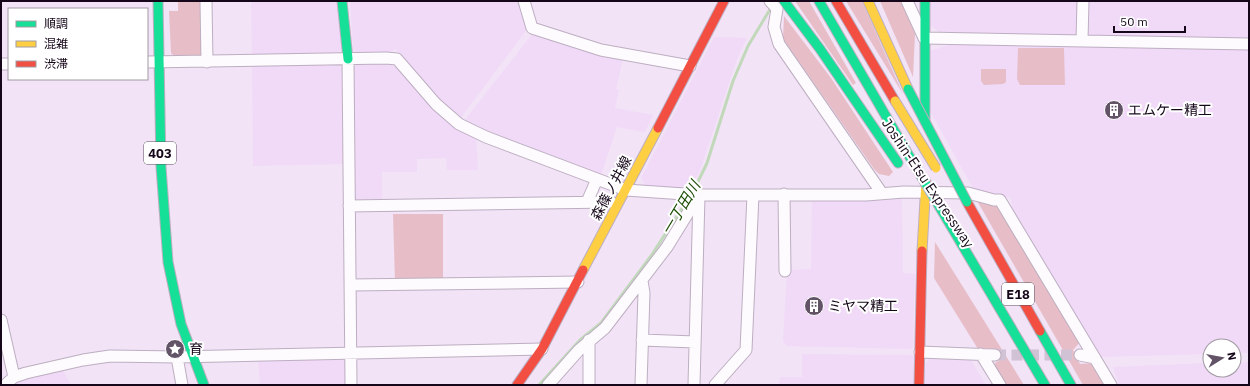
<svg xmlns="http://www.w3.org/2000/svg" width="1250" height="386" font-family="'IBM Plex Sans','Noto Sans JP',sans-serif">
<rect width="100%" height="100%" fill="#f2e3f6"/>
<path fill="#f1daf8" d="M253 1H337L342 49 337 54 252 56 251 4Z
M350 1H520L528 28 460 119 433 93 401 57 396 49 387 53 359 54 353 50Z
M930 1H1249V39L943 35 930 25Z
M533 33 623 59 616 89 619 90 615 108 653 115 645 132 617 127 601 175 482 131 464 121Z
M714 37 747 38 737 59 700 171 690 189H658L654 186 645 185 641 178Z
M952 44 1249 46V353H1234V346H1210V354L1099 357 1012 208 1011 198 974 190 930 111V51Z
M384 62 398 68 476 138 478 170H447L446 158 417 159V172H382V202L360 203 354 198 353 67 358 63Z
M338 64 342 69 343 164 253 166 252 66Z
M902 199 903 273 915 274 913 347 911 349 787 346 783 341 787 270 811 269 812 200Z
M802 354 915 355V385H779L780 377H802Z
M347 357V385H260L258 359Z
M929 359 971 360 986 385H925V364Z
M1249 362V385H1119L1113 367 1210 363V370H1234V363Z
M63 370 71 385H14L25 379Z"/>
<path fill="#e7bec7" d="M178 1H203L204 54 201 57H175L171 53 169 11H178Z
M795 1H809L856 83 853 85Z
M846 1H862L903 94Z
M880 1H901L915 34 913 77Z
M784 16 831 78 893 172 889 176 879 174 874 169 783 39Z
M1018 48H1064L1065 85H1020L1017 79Z
M981 69H1006V82L1003 84 984 85 981 81Z
M976 199 998 206 1080 342 1073 350 1080 364 1095 363 1107 385H1083Z
M393 214H443V281H395Z
M935 242 1024 385H1004L995 370V363L1000 360 994 349H978L934 278Z"/>
<g fill="none" stroke-linecap="round" stroke-linejoin="round">
<path stroke="#c1d8ba" stroke-width="3" d="M693 192 707 163 733 81 748 46 772 6
M539 385 580 340 601 323 651 256 690 196"/>
<path stroke="#d1c2d5" stroke-width="11" stroke-dasharray="11 5.5" stroke-linecap="butt" d="M995 355H1080"/>
<g stroke="#bdaec1" stroke-width="13">
<path id="street" d="M206 1 207 62
M524 1 532 28 601 50 690 66
M770 1 777 9 774 27 779 44 881 192
M907 1 924 38 1249 44
M1082 40 1083 1
M348 59 351 385
M147 62 386 58 397 59 436 104 459 124 486 137 626 190 699 195H866L904 192 968 193 994 200H1000L1111 385
M1 64H9
M784 194 785 271
M587 202 597 179
M349 206 611 202
M350 285 578 282
M1 320 14 377
M589 340V385
M642 340 695 342
M920 352 995 355
M981 354 1000 385
M1080 355 1095 358
M177 357 182 385
M5 385 14 377 26 373 83 360 110 356 177 357 542 349
M548 385 579 350 605 328 667 247 699 195
M641 385 644 293 642 281
M694 385 699 196
M715 385 746 350 753 195"/>
</g>
<g stroke="#bdaec1" stroke-width="11">
<path id="fast" d="M158 1 161 167 168 262 181 324 204 385
M342 1 348 59
M784 1 820 49 898 163
M819 1 905 149
M925 1V120
M948 221 1045 385
M1040 331 1071 385"/>
</g>
<g stroke="#bdaec1" stroke-width="11">
<path id="slow" d="M868 1 908 89
M922 251 926 182
M583 270 658 128"/>
</g>
<g stroke="#bdaec1" stroke-width="11">
<path id="jam" d="M836 1 895 101
M658 128 724 1
M967 202 1040 331
M517 385 542 349 583 270
M919 385 922 251"/>
</g>
<use href="#street" stroke="#fdfbfe" stroke-width="11"/>
<use href="#fast" stroke="#16e098" stroke-width="9"/>
<use href="#slow" stroke="#ffcf43" stroke-width="9"/>
<use href="#jam" stroke="#f24e42" stroke-width="9"/>
<g stroke="#bdaec1" stroke-width="11" stroke-linecap="butt">
<path id="fast-bridge" d="M908 89 967 202
M905 149 948 221"/>
</g>
<g stroke="#bdaec1" stroke-width="11" stroke-linecap="butt">
<path id="slow-bridge" d="M895 101 936 168"/>
</g>
<use href="#fast-bridge" stroke="#16e098" stroke-width="9"/>
<use href="#slow-bridge" stroke="#ffcf43" stroke-width="9"/>
</g>
<defs>
<g id="building-disc" transform="scale(1)"><circle r="9.5" fill="#625366" stroke="#fff"/><path d="M-4-6H4V6H1V3H-1V6H-4ZM-2.5-4.3h1.7v1.8h-1.7ZM.8-4.3h1.7v1.8H.8ZM-2.5-1h1.7V.8h-1.7ZM.8-1h1.7V.8H.8Z" fill="#fff"/></g>
<g id="sight-disc" transform="scale(1)"><circle r="9.5" fill="#625366" stroke="#fff"/><path d="M0-6L1.8-2.2L6-1.7L2.9 1.2L3.7 5.4L0 3.3L-3.7 5.4L-2.9 1.2L-6-1.7L-1.8-2.2Z" fill="#fff"/></g>
</defs>
<g fill-rule="evenodd">
<use href="#building-disc" x="1114" y="110"/>
<use href="#building-disc" x="814" y="306"/>
<use href="#sight-disc" x="175" y="349"/>
</g>
<g text-anchor="middle" stroke-width="4" stroke-linejoin="round" paint-order="stroke">
<g fill="#fff" stroke="#5b515e" stroke-width="1">
<rect x="144" y="142" width="32" height="22" rx="3"/>
<rect x="1002" y="283" width="32" height="22" rx="3"/>
</g>
<g font-size="13" font-weight="bold" fill="#150619">
<text x="160" y="158">403</text>
<text x="1018" y="299">E18</text>
</g>
<g font-size="14" fill="#150619" stroke="#fff" text-anchor="start">
<text x="1128" y="115">エムケー精工</text>
<text x="828" y="311">ミヤマ精工</text>
<text x="189" y="354">育</text>
</g>
<g font-size="14" fill="#150619" stroke="#fff">
<text transform="translate(928 183) rotate(56)" y="5">Joshin-Etsu Expressway</text>
<text transform="translate(611 188) rotate(-62)" y="5">森篠ノ井線</text>
</g>
<g font-size="15" font-style="italic" fill="#1b4c03" stroke="#fff">
<text transform="translate(681 208) rotate(-59)" y="5">一丁田川</text>
</g>
</g>
<rect width="1250" height="386" fill="none" stroke="#150619" stroke-width="4"/>
<rect x="8" y="8" width="140" height="72" fill="#ffffff" stroke="#a19ba3"/>
<rect x="16" y="21" width="20" height="6" fill="#16e098" stroke="#a19ba3"/>
<text x="44" y="28" font-size="12" fill="#150619">順調</text>
<rect x="16" y="41" width="20" height="6" fill="#ffcf43" stroke="#a19ba3"/>
<text x="44" y="48" font-size="12" fill="#150619">混雑</text>
<rect x="16" y="61" width="20" height="6" fill="#f24e42" stroke="#a19ba3"/>
<text x="44" y="68" font-size="12" fill="#150619">渋滞</text>
<g transform="translate(1222 358) rotate(79)"><circle r="19" fill="#ffffff" stroke="#a19ba3"/>
<path d="M0-3L7 15L0 10L-7 15Z" fill="#625366"/>
<text y="-6" font-size="11" font-weight="bold" text-anchor="middle" fill="#150619">N</text>
</g>
<path d="M1114 26v6h71v-6" fill="none" stroke="#150619" stroke-width="2"/>
<text x="1120" y="26" font-size="12" fill="#150619" stroke="#ffffff" stroke-width="3" paint-order="stroke">50 m</text>
</svg>
